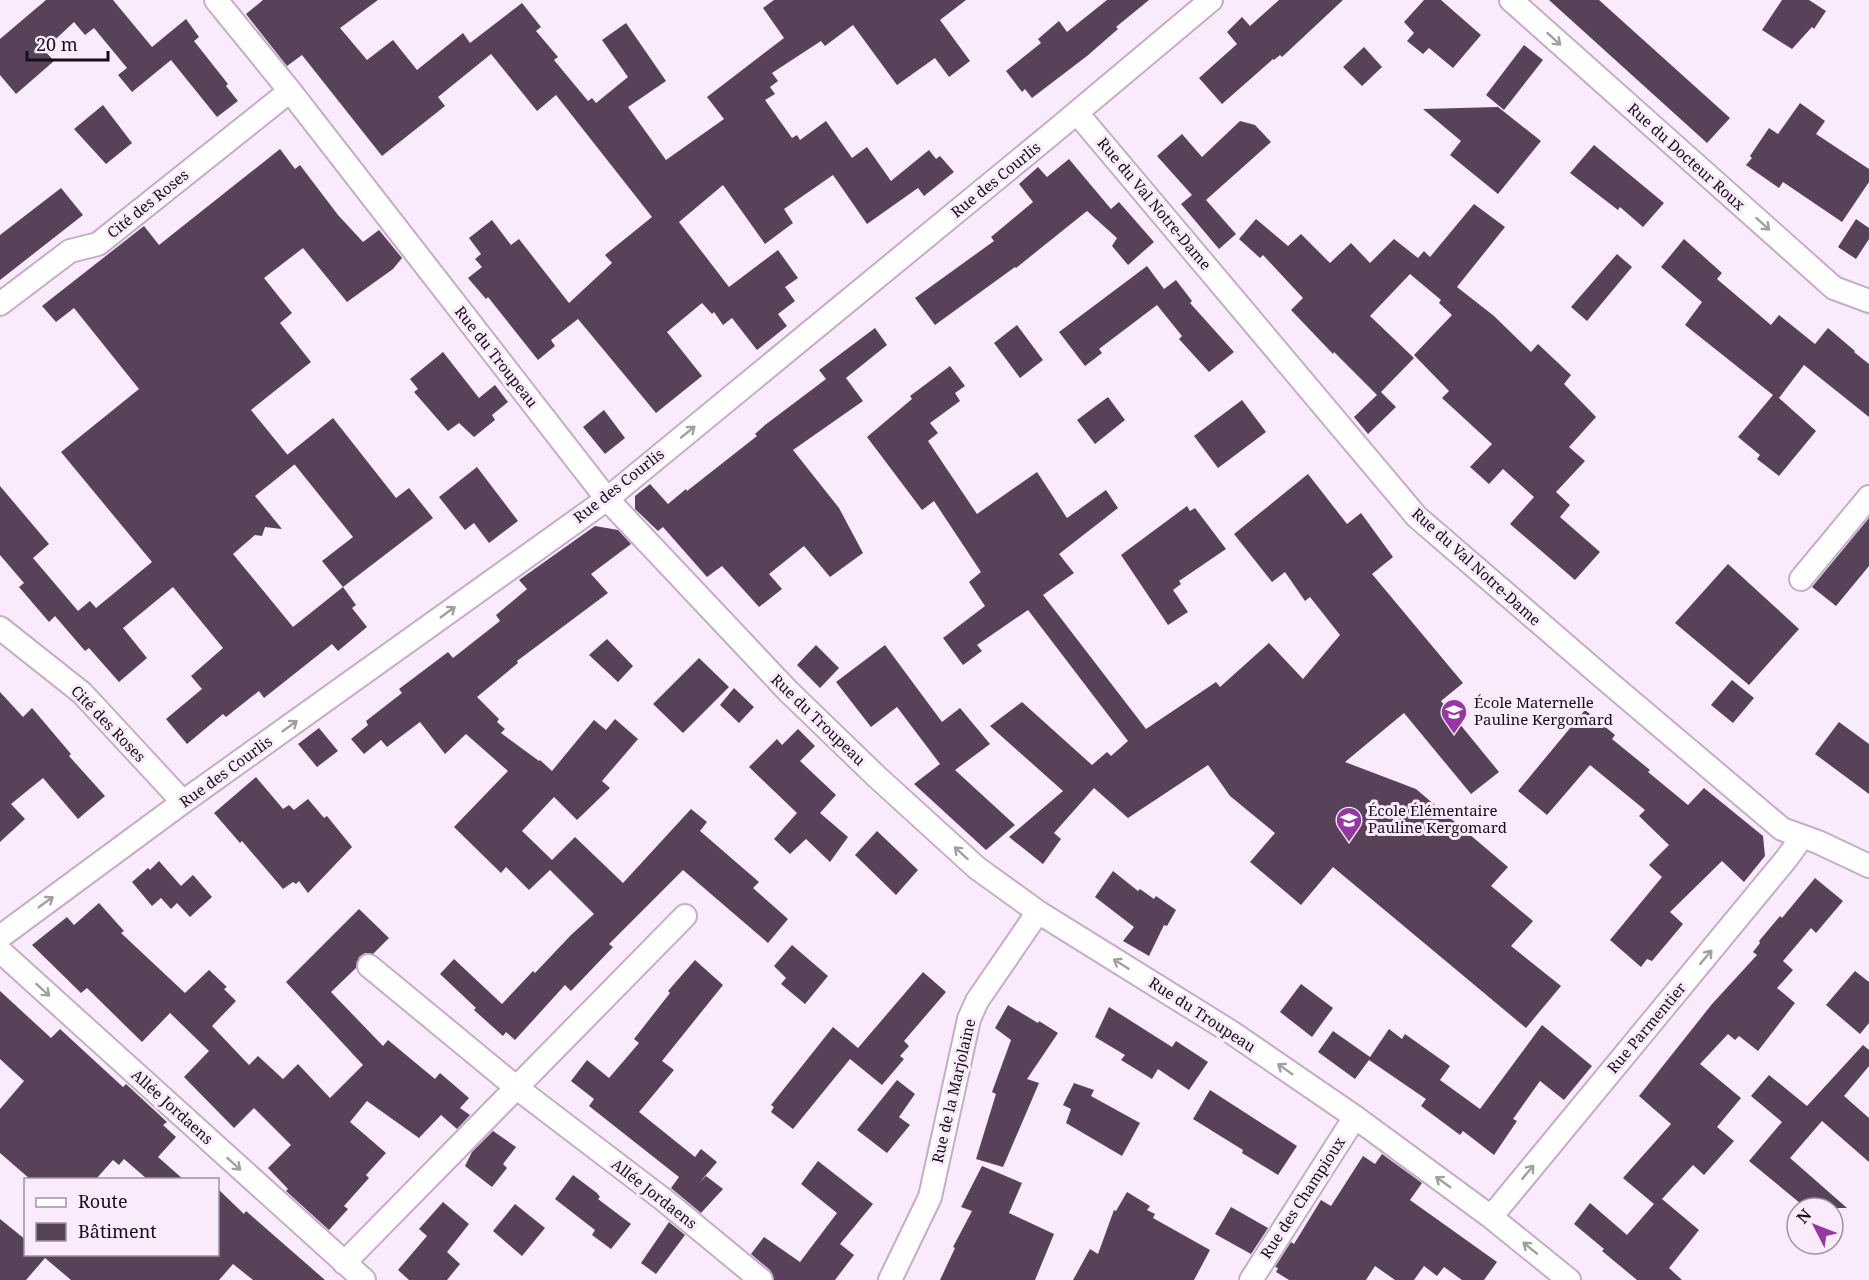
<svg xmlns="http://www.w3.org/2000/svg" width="1869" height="1280" font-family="'Noto Serif',serif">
<rect width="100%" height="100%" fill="#faebfc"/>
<path fill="#574259" d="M46 0H113L152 47 186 19 199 37 194 41 228 84 226 86 238 101 217 117 171 60 132 92 118 75 127 68 94 28 85 35 74 22 44 50 54 61 16 94 0 75V39Z
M263 0H378L340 28 367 60 393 40 417 70 463 33 470 43 522 3 541 27 536 31 558 57 554 60 588 101 592 98 596 103 628 77 602 40 626 23 666 81 628 107 666 160 724 119 707 97 784 38 763 8 774 0H966L940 20 970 61 949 77 935 58 897 85 853 25 825 46 821 41 772 73 778 81 770 87 775 94 765 100 792 138 797 135 800 140 826 121 852 158 867 147 891 181 929 150 936 159 940 156 954 172 924 196 918 188 867 224 833 175 784 209 793 223 765 244 723 185 679 222 729 287 778 250 798 278 785 287 795 301 778 314 787 326 757 350 732 318 723 325 714 312 712 314 702 303 667 332 702 376 656 413 578 319 551 340 555 346 538 360 488 297 486 299 468 278 482 267 475 259 481 254 469 238 492 220 511 245 519 239 569 303 612 263 605 255 652 217 556 95 537 111 491 54 438 97 445 106 382 156 302 55 287 66 246 14Z
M1107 0H1149L1116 27 1118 29 1087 56 1032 98 1025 89 1022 92 1006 71 1041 43 1038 39 1059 21 1067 32Z
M1279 0H1343L1282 57 1280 55 1274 60 1273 59 1222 104 1199 78 1237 44 1227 32 1242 17 1250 26Z
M1424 0H1441L1481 35 1453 68 1429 48 1423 54 1407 41 1414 33 1404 22Z
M1549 0H1599L1730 118 1707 143Z
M1782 0H1809L1826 11 1814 29 1812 27 1792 49 1762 30Z
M1524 45 1543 60 1504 110 1486 95Z
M1364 47 1382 67 1362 86 1343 67Z
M1800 103 1825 121 1816 134 1869 169V182L1842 222 1783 182 1779 188 1746 165 1752 158 1750 156 1769 128 1778 134Z
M103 105 132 143 106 164 74 129Z
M1498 107 1541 141 1498 194 1450 155 1461 141 1423 109Z
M1240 121 1255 125 1271 142 1206 200 1236 234 1219 249 1181 204 1192 195 1157 156 1182 134 1202 157Z
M1594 145 1664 203 1643 227 1620 207 1618 210 1570 173Z
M280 149 295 169 300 165 338 215 363 242 379 230 402 258 393 269 347 302 303 248 264 278 292 313 280 323 311 362 251 410 295 464 255 496 282 529 265 527 262 536 255 535 233 554 293 627 343 587 356 605 352 608 367 627 338 651 332 644 264 698 259 691 226 717 223 714 187 744 166 719 202 689 191 676 223 648 173 587 123 628 147 658 119 682 89 648 85 651 55 616 49 622 19 587 24 583 0 555V486L49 544 33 558 78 611 90 601 96 608 152 562 61 452 139 389 74 308 56 322 42 306 144 226 159 245Z
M1069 159 1111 209 1119 202 1154 242 1128 265 1112 246 1117 238 1087 211 1016 268 1015 267 935 325 915 298 994 241 991 237 1033 202 1019 184 1038 167 1047 177Z
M61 188 83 215 0 280V235Z
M1474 204 1505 227 1457 287 1494 316 1531 352 1538 344 1571 375 1564 384 1596 417 1569 447 1585 461 1556 492 1570 505 1560 517 1600 552 1575 580 1510 524 1534 497 1503 469 1489 484 1470 467 1492 444 1442 398 1449 391 1414 355 1452 315 1439 303 1441 300 1410 274 1370 316 1414 358 1381 392 1396 407 1368 434 1354 417 1377 395 1334 352 1333 354 1291 310 1303 298 1263 255 1260 258 1239 239 1256 219 1288 246 1301 234 1330 263 1351 243 1370 263 1394 239 1418 258 1424 251 1430 257Z
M1856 219 1869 228V239L1856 259 1838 247Z
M1684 239 1722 273 1717 279 1771 325 1779 315 1815 344 1828 328 1855 351 1854 352 1869 364V417L1804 365 1779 398 1816 431 1779 476 1757 459 1760 455 1738 437 1773 395 1685 325 1702 302 1661 267Z
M1617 254 1632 267 1587 321 1571 307Z
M1147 266 1164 289 1176 280 1192 301 1190 303 1234 352 1209 372 1179 339 1182 336 1157 305 1099 349 1102 353 1085 366 1059 332Z
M1017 325 1043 360 1020 378 994 343Z
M875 328 887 345 846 378 863 401 793 450 839 508 863 553 830 577 804 546 769 574 782 589 759 607 722 566 707 577 663 527 658 531 635 509V496L650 484 668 504 686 489 687 491 757 436 755 434 765 425 826 379 819 370Z
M443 352 479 398 495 385 508 402 492 415 495 420 474 437 459 423 448 431 414 392 418 389 410 379Z
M950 366 965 386 955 393 960 401 930 423 938 433 928 441 977 514 1037 472 1067 518 1106 490 1118 508 1059 554 1074 573 1043 595 1146 729 1216 682 1220 687 1269 643 1303 679 1340 635 1310 597 1305 601 1285 572 1272 582 1234 534 1308 474 1347 524 1361 513 1393 557 1372 574 1463 683 1441 701 1499 772 1471 794 1404 713 1345 762 1416 789 1508 867 1491 886 1533 921 1511 946 1561 986 1526 1028 1333 867 1301 905 1250 862 1275 833 1230 796 1208 765 1128 818 1094 788 1054 833 1061 839 1043 864 1009 837 1063 791 990 726 1022 702 1092 765 1107 752 1111 756 1128 741 1028 610 977 645 982 651 963 665 943 638 985 606 969 582 981 572 934 501 922 510 867 437 912 399 910 396Z
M1108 397 1125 420 1095 444 1077 420Z
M1242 400 1266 432 1218 468 1194 436Z
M604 410 625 438 605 454 583 427Z
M333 418 396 498 409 488 433 518 343 587 322 561 353 537 287 455Z
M477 467 518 521 489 543 474 523 465 530 439 497Z
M1187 506 1190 511 1195 508 1226 549 1179 581 1181 584 1173 590 1188 612 1168 625 1121 555Z
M1869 518V566L1836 606 1812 587Z
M595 526 618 530 631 544 591 574 608 593 517 661 518 663 477 697 499 719 497 722 505 729 501 733 539 761 540 760 552 771 594 720 606 730 615 719 638 739 602 781 610 788 577 820 554 797 522 831 552 860 575 837 623 883 691 809 707 822 700 831 759 882 753 888 788 919 768 943 683 870 609 944 613 947 571 991 565 985 515 1040 506 1032 503 1036 474 1010 476 1008 440 974 454 959 502 1004 533 971 535 973 571 935 594 914 550 870 529 890 506 867 501 873 454 827 508 771 466 734 445 754 420 722 387 747 381 740 364 754 351 739 368 725 366 721 402 693 399 689 448 652 453 658 500 621 496 615 527 589 519 580Z
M1728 564 1799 629 1749 685 1675 623Z
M607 639 633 666 618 682 589 655Z
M816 645 839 668 820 688 797 665Z
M885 645 942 722 960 708 990 744 955 770 1015 825 986 850 914 784 940 764 897 707 871 727 836 682Z
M699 658 729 687 683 733 653 704Z
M1732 680 1754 698 1733 723 1711 705Z
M734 688 754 707 739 723 720 705Z
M0 692 23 717 32 708 71 754 69 756 105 796 78 819 43 778 11 804 25 819 0 842Z
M1585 710 1615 735 1612 739 1650 770 1648 772 1688 805 1704 788 1763 836 1765 856 1744 882 1722 861 1670 912 1683 924 1652 961 1647 959 1641 967 1610 940 1662 877 1649 865 1669 845 1639 816 1645 810 1590 765 1547 815 1518 791Z
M1839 722 1869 744V794L1815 754Z
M319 728 338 751 317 767 298 744Z
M798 729 815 746 800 761 836 795 820 813 848 837 830 862 806 839 790 854 774 839 797 813 749 767 777 739 782 745Z
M256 777 283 809 289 805 294 810 308 799 324 818 327 816 352 847 308 893 299 881 296 884 293 882 283 889 242 841 240 843 214 813Z
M877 831 918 870 896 895 855 855Z
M159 861 181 886 193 875 212 897 190 917 177 903 171 909 161 898 152 906 132 882 148 868 150 870Z
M1113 871 1138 891 1140 889 1154 899 1156 896 1176 910 1167 926 1164 925 1149 956 1123 941 1134 927 1095 897Z
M1815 878 1843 901 1816 933 1811 928 1783 961 1793 970 1777 988 1795 1003 1758 1051 1739 1036 1735 1040 1728 1034 1700 1064 1741 1098 1717 1127 1734 1141 1704 1175 1693 1165 1662 1199 1699 1230 1669 1268 1682 1280H1637L1602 1251 1604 1249 1574 1224 1590 1203 1627 1235 1654 1204 1623 1178 1671 1124 1639 1096 1712 1004 1757 955 1753 952 1760 943 1759 941 1780 916 1782 918Z
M99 903 124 931 121 933 185 993 209 970 227 987 224 989 236 1001 212 1026 249 1065 258 1056 283 1079 298 1064 330 1098 363 1065 286 982 359 909 389 938 373 954 365 953 359 957 356 968 331 992 383 1046 388 1040 435 1079 440 1073 469 1098 460 1108 470 1115 457 1129 441 1115 419 1138 367 1101 350 1122 386 1153 366 1175 369 1178 344 1206 348 1209 329 1230 286 1191 288 1189 268 1168 291 1145 254 1108 234 1128 184 1077 209 1051 170 1013 142 1042 87 988 81 993 32 945 67 917 74 925Z
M792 945 828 976 805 1004 781 984 786 978 774 966Z
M695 960 723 985 662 1061 674 1070 639 1112 695 1157 701 1149 717 1162 700 1182 706 1176 723 1189 701 1213 671 1188 679 1177 589 1106 594 1099 571 1081 587 1060 609 1078 639 1043 634 1039 670 993 668 991Z
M1855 971 1869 982V1023L1860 1034 1826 1005Z
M923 972 946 992 904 1041 909 1046 900 1056 904 1059 882 1085 850 1059 793 1129 771 1112 774 1107 771 1105 833 1027 858 1048Z
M1301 984 1333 1008 1312 1037 1280 1012Z
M0 991 51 1038 60 1029 123 1087 126 1084 167 1122 163 1125 176 1137 158 1157 183 1179H147L124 1159 119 1165 113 1160 96 1179H30L0 1153V1109L24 1081 0 1059Z
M1008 1005 1038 1023 1039 1021 1058 1033 1027 1079 1039 1083 1003 1167 976 1159 996 1094 992 1092 1011 1040 995 1028Z
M1109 1007 1172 1047 1176 1041 1208 1062 1189 1090 1158 1069 1152 1079 1121 1060 1125 1055 1095 1037Z
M1542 1025 1592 1066 1564 1100 1540 1081 1513 1119 1517 1121 1494 1155 1463 1131 1460 1135 1421 1106 1426 1099 1369 1060 1355 1079 1318 1052 1333 1031 1370 1057 1389 1029 1402 1039 1405 1034 1450 1066 1440 1080 1480 1109Z
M1863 1045 1869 1050V1066L1844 1096 1869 1118V1162L1822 1121 1790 1158 1847 1208H1806L1749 1161 1782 1122 1751 1096 1769 1075 1807 1106Z
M897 1080 915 1094 899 1117 910 1125 887 1153 857 1130Z
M1074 1083 1094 1090 1091 1096 1140 1123 1122 1156 1066 1123 1071 1109 1063 1105Z
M1210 1090 1297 1146 1278 1175 1242 1153 1243 1150 1193 1119Z
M493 1131 516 1147 503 1164 507 1168 492 1187 465 1166 472 1152Z
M1382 1154 1422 1183 1410 1200 1497 1262 1484 1280H1462L1444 1267 1437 1276 1424 1266 1414 1280H1395L1375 1266 1366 1280H1289L1276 1272 1278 1268 1275 1267 1291 1242 1294 1244 1321 1200 1331 1206 1363 1156 1375 1164Z
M818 1161 873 1204 840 1244 854 1255 835 1280H774L770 1270 751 1254 764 1237 800 1262 837 1213 801 1184Z
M982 1166 1022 1183 1009 1213 1054 1234 1035 1280H940L955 1248 953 1247 972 1211 961 1207Z
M573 1175 597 1193 600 1197 598 1199 631 1224 611 1249 592 1235 595 1230 555 1199Z
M218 1189 244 1214 246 1211 325 1280H253L233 1264 219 1280H71L45 1258 26 1280H0V1219L26 1240V1254H218Z
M1127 1192 1150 1206 1147 1210 1155 1214 1153 1218 1210 1250 1194 1280H1073L1090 1249 1098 1254 1114 1210 1116 1211Z
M443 1202 469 1224 447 1252 460 1264 447 1280H409L398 1270 427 1236 419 1229Z
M515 1204 545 1228 522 1256 493 1231Z
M1231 1207 1268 1228 1251 1254 1215 1234Z
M669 1222 685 1235 656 1274 641 1263Z"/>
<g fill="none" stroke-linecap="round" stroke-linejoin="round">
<g stroke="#c5acc7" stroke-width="26">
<path id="minor" d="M216 0 290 91 607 499 788 691 876 776 977 868 1038 912 1231 1032 1355 1117 1491 1217 1569 1280
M1511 0 1834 288 1869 301
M1077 113 1417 517 1606 680 1782 829 1818 842 1869 866
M0 304 70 251 98 244 290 91
M1801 579 1869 497
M0 628 82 693 183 802
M0 937 183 802 607 499 1056 130 1211 0
M0 951 364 1280
M369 966 517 1088 664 1200 761 1280
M1491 1217 1787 858 1802 837
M344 1263 685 916
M890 1280 930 1197 969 1019 977 1001 1038 912
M1251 1280 1355 1117"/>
</g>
<use href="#minor" stroke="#fff" stroke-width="22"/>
</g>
<defs><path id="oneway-shaft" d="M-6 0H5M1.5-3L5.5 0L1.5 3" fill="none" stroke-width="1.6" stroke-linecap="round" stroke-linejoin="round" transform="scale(1.5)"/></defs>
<g stroke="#a29fa3">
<use href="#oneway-shaft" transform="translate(1554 39) rotate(42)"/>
<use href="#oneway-shaft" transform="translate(1763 224) rotate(42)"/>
<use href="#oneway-shaft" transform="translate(688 432) rotate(-39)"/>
<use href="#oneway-shaft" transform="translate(448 612) rotate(-36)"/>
<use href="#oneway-shaft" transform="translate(290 726) rotate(-36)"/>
<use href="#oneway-shaft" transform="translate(961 853) rotate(-138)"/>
<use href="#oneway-shaft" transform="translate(46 902) rotate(-36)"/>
<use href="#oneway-shaft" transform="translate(1706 957) rotate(-50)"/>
<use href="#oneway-shaft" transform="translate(1121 964) rotate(-148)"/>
<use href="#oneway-shaft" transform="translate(43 990) rotate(42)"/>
<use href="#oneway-shaft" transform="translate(1285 1069) rotate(-145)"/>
<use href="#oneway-shaft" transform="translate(234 1164) rotate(42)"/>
<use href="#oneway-shaft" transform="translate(1528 1172) rotate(-50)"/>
<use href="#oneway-shaft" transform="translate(1443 1182) rotate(-144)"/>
<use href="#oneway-shaft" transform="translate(1530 1248) rotate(-141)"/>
</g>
<defs>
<g id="school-pin" transform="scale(1.35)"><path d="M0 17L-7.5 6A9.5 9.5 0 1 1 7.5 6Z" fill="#9638a1" stroke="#faebfc"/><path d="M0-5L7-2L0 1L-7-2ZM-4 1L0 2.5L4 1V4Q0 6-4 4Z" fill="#fff"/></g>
</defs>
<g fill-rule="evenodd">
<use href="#school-pin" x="1454" y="712"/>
<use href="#school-pin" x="1349" y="820"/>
</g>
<g text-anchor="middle" stroke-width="6" stroke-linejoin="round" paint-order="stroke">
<g font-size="15" fill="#170f18" stroke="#faebfc">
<text transform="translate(1686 157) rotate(42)" y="5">Rue du Docteur Roux</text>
<text transform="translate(996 180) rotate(-39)" y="5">Rue des Courlis</text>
<text transform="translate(148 204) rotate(-39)" y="5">Cité des Roses</text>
<text transform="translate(1154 204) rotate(50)" y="5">Rue du Val Notre-Dame</text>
<text transform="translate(496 357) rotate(52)" y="5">Rue du Troupeau</text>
<text transform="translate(619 486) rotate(-38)" y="5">Rue des Courlis</text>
<text transform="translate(1476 567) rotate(42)" y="5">Rue du Val Notre-Dame</text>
<text transform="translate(818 720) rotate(44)" y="5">Rue du Troupeau</text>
<text transform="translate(108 724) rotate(46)" y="5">Cité des Roses</text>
<text transform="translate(226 772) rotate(-36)" y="5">Rue des Courlis</text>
<text transform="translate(1202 1015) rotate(33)" y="5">Rue du Troupeau</text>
<text transform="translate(1647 1028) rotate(-50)" y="5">Rue Parmentier</text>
<text transform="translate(954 1091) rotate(-77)" y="5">Rue de la Marjolaine</text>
<text transform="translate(172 1107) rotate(42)" y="5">Allée Jordaens</text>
<text transform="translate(654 1194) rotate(38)" y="5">Allée Jordaens</text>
<text transform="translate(1303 1198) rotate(-57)" y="5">Rue des Champioux</text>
</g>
<g font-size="15" fill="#170f18" stroke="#faebfc" text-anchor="start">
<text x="1474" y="708">École Maternelle<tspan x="1474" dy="17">Pauline Kergomard</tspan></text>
<text x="1368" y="816">École Élémentaire<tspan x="1368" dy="17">Pauline Kergomard</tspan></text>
</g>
</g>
<rect x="24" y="1178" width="195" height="78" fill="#faebfc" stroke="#9f93a1" stroke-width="1.5"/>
<rect x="36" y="1198" width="30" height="9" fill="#ffffff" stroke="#9f93a1" stroke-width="1.5"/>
<text x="78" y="1208" font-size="18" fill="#170f18">Route</text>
<rect x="36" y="1223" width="30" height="18" fill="#574259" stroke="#9f93a1" stroke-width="1.5"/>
<text x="78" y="1238" font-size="18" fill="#170f18">Bâtiment</text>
<g transform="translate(1815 1226) rotate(312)"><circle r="28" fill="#faebfc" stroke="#9f93a1" stroke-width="1.5"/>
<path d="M0-4.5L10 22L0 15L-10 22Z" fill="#9638a1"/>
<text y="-9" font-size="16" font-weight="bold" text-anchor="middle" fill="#170f18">N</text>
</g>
<path d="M27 51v9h81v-9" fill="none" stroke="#170f18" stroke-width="3"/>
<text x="36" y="51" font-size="18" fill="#170f18" stroke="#faebfc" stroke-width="4.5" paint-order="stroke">20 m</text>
</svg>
